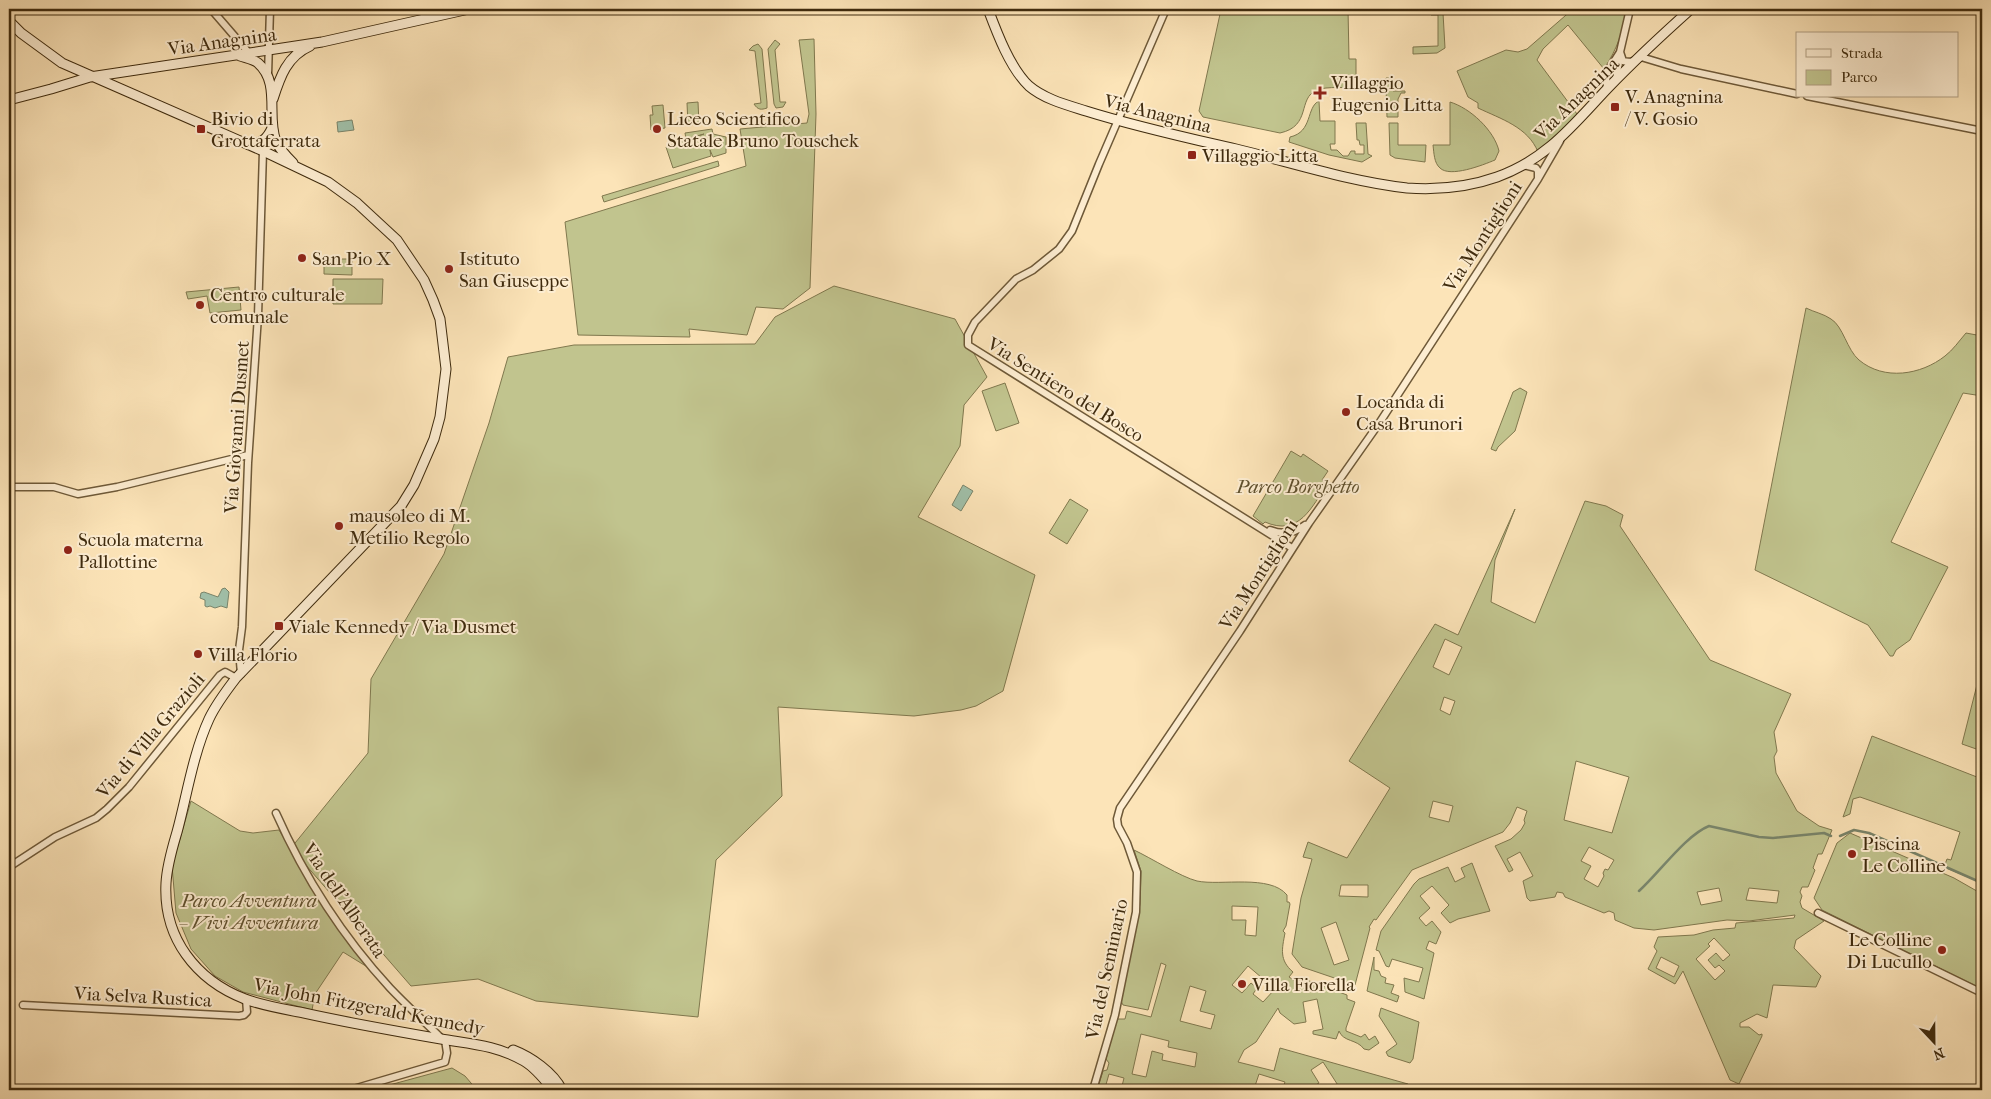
<svg xmlns="http://www.w3.org/2000/svg" width="1991" height="1099" font-family="'IM FELL French Canon',serif">
<rect width="100%" height="100%" fill="#fce4b8"/>
<filter id="stains"><feTurbulence type="fractalNoise" baseFrequency=".004" numOctaves="4"/><feColorMatrix values="0 0 0 0 .2 0 0 0 0 .09 0 0 0 0 .02 0 0 0 .5 -.17"/></filter>
<radialGradient id="worn" r=".72"><stop offset=".6" stop-color="#630" stop-opacity="0"/><stop offset="1" stop-color="#630" stop-opacity=".3"/></radialGradient>
<path fill="#c1c48e" stroke="#80784e" fill-rule="evenodd" d="M1226 9H1348L1349 59H1356V82H1360V88C1349 88 1326 86 1317 90 1297 98 1312 126 1280 133L1203 117 1199 111 1220 14Z
M1428 9H1438L1443 13 1445 48 1437 53 1413 54V47L1438 46V15H1431Z
M1573 9H1627C1622 34 1618 47 1604 69L1568 25 1543 49 1537 60 1577 114 1566 128 1538 152C1528 127 1501 119 1478 108V103L1468 97 1457 71 1506 50 1518 52 1527 49Z
M814 39 816 114 810 288 783 309 756 307 747 335 689 329 690 337 578 335 565 222 746 166 740 129 807 123 809 114 799 40Z
M775 40 780 44 775 50 780 102H786L783 107 776 108 774 104 768 49Z
M758 44 762 49 767 102V108C761 110 758 110 754 104L761 103 755 51 749 50 753 46Z
M1386 78H1393V91H1405V93H1401L1398 99V117H1387L1386 88H1366V85H1386Z
M1319 101 1320 121H1335V144H1330L1331 150H1337L1343 156H1348L1351 151H1355V154H1364V145H1360L1359 140H1357L1356 123H1366L1368 154 1372 156 1362 162 1329 155 1289 142 1290 137C1313 132 1306 107 1319 101Z
M698 102 699 124 688 125 687 103Z
M1450 102C1470 108 1494 130 1499 151L1495 160C1483 165 1450 178 1440 168 1434 163 1434 153 1433 145H1450Z
M663 105 665 128 651 130 650 115H653L652 106Z
M1398 123V145H1426L1425 162 1395 158 1390 155 1389 123Z
M712 129 713 134 726 137V153L713 157 710 150 711 156 673 168 666 147 704 134 686 139 685 133Z
M718 161 719 166 604 202 602 196Z
M324 259H352V275L324 274Z
M333 279H383L382 304H333Z
M834 286 955 319 987 377 964 405 960 446 918 517 1035 575 1003 691 976 706 961 710 914 716 778 707 782 796 716 860 698 1017 536 1001 478 979 411 986 291 848 368 753 371 679 444 554 489 423 508 357 574 345 755 344 775 317Z
M239 287 241 310 210 313 207 296 188 299 186 292Z
M1806 308C1814 312 1824 314 1831 319 1843 326 1847 350 1859 360 1884 381 1921 375 1945 356 1953 350 1959 341 1966 333L1982 336V396L1963 393 1891 542 1948 567 1910 640 1896 650 1893 656H1890L1868 625 1755 570Z
M1005 383 1019 423 996 431 982 391Z
M1520 388 1527 392 1515 431 1498 447 1496 451 1491 449 1513 392Z
M1291 451 1301 457 1303 454 1328 471 1322 480 1327 484C1312 507 1299 537 1265 522L1263 524 1253 516Z
M1070 499 1088 510 1067 544 1049 533Z
M1585 501 1606 506 1623 515 1620 526 1710 660 1791 694 1774 732 1777 751 1774 757 1776 773 1797 811 1819 826 1832 830 1822 854H1818L1813 868 1815 870 1808 887H1802L1800 892 1802 896 1800 902 1802 908 1824 921 1796 940 1794 948 1821 976 1816 987 1773 985 1767 1018 1757 1014 1740 1023V1027H1749L1759 1035 1762 1034V1036L1739 1084 1730 1080 1683 971 1675 984 1648 969 1657 951 1654 947 1658 937 1694 935 1713 930 1735 928 1736 923 1794 918 1795 915 1749 921 1727 920 1654 930 1634 928 1615 920 1614 913 1609 911 1604 913 1565 897 1563 893 1557 892 1555 897 1530 901 1527 898 1523 881 1533 876 1520 852 1507 859 1513 870 1509 872 1495 846 1511 839 1521 830 1525 823 1524 820 1527 811 1517 807 1510 823 1503 832 1412 870 1376 920 1374 919 1369 927 1370 928 1355 985 1302 967 1292 954 1301 898 1312 859 1303 857 1308 842 1347 858 1390 788 1349 761 1435 624 1458 635 1515 509 1495 560 1491 602 1535 623ZM1445 639 1462 647 1449 675 1433 667ZM1444 697 1455 701 1450 715 1440 710ZM1576 761 1629 777 1612 833 1564 820ZM1433 801 1453 806 1449 822 1429 817ZM1589 847 1614 860 1608 870 1605 869 1603 873 1604 876 1598 887 1584 879 1591 866 1581 861ZM1341 885H1368V897L1339 896ZM1719 888 1722 901 1701 905 1697 892ZM1749 888 1779 891 1777 903 1746 900ZM1336 922 1349 960 1334 965 1321 928ZM1714 938 1730 955 1723 961 1716 953 1708 960 1715 968 1719 965 1725 971 1715 980 1696 959 1710 946 1708 944ZM1661 957 1679 966 1674 977 1656 968Z
M1982 665V751L1962 744Z
M1872 736 1982 779V883L1944 867 1947 859 1951 860 1960 832 1860 797 1853 799 1850 814 1843 817Z
M191 801 240 831 253 833 279 830 350 946 369 968 343 952 315 994 312 1010 243 992 215 976 191 949 176 913 172 866Z
M1850 833 1954 878 1982 894V989L1822 910 1814 898 1837 843Z
M1134 850C1151 858 1181 877 1197 881 1221 886 1270 874 1287 895V902H1289L1290 904 1286 926 1283 931 1285 933C1282 949 1279 960 1293 972L1289 977 1295 981 1296 979 1302 982 1304 979 1347 995V999L1355 1002 1346 1028V1031L1361 1037 1365 1034 1369 1040 1375 1036 1379 1043 1369 1050 1364 1049C1357 1039 1343 1042 1339 1031L1336 1039 1313 1034V1031L1323 1029 1317 999 1303 1002 1306 1022 1294 1024 1280 1013 1278 1008 1256 1042 1244 1050 1238 1062 1274 1071 1280 1048 1408 1084 1406 1089 1404 1090H1341L1323 1062 1311 1070 1319 1083 1307 1090H1282L1285 1082 1259 1074 1254 1089 1256 1090H1121L1124 1078 1109 1074 1105 1088 1112 1090H1097L1103 1071 1107 1070 1109 1063 1106 1059 1117 1019H1125L1127 1011 1151 1017 1166 965 1161 963 1148 1010 1123 1005 1121 1001 1140 904 1141 871ZM1232 906 1258 907 1256 936 1245 935 1246 920H1232ZM1248 966 1275 989 1263 1002 1253 994 1257 988 1251 983 1242 993 1232 985ZM1190 986 1206 991 1200 1011 1215 1015 1211 1029 1180 1021ZM1141 1034 1169 1041 1168 1047 1197 1053 1195 1067 1162 1060 1163 1054 1152 1051 1146 1077 1132 1074Z
M1472 863 1490 911 1458 919 1450 923 1441 913 1449 905 1432 886 1420 896 1430 908 1419 918 1426 926 1432 921 1441 932 1436 944 1429 941 1426 949 1434 953 1424 999 1405 992 1404 978 1419 982 1423 968 1392 959 1389 967 1386 966 1379 951 1376 950 1381 931 1414 884 1419 879 1448 867 1455 882 1465 877 1461 868Z
M1374 957V970L1379 971 1381 976 1386 978 1385 983 1394 985 1391 993 1399 996 1397 1002 1367 991Z
M1381 1008 1419 1022 1413 1059 1410 1063 1388 1056 1386 1052 1397 1044 1379 1016Z
M452 1068 465 1076 477 1090H371Z"/>
<path fill="#a0bfa8" stroke="#79846a" d="M352 120 354 130 338 132 337 122Z
M963 485 973 491 961 511 952 505Z
M225 588 229 592 227 608 221 606 215 608 210 606 207 607 205 606V600L200 598 201 593 204 592 218 597 222 589Z"/>
<g fill="none" stroke-linecap="round" stroke-linejoin="round">
<path stroke="#79846a" stroke-width="2.5" d="M1840 836 1854 830 1869 833 1982 883
M1639 891C1659 873 1686 835 1709 826L1759 837 1773 838 1824 833 1831 836"/>
<g stroke="#6e5938" stroke-width="9">
<path id="street" d="M211 9 249 53
M1166 9 1099 164 1072 231 1059 249 1033 270 1016 279 975 322 968 335V345L1292 548
M1620 52 1623 61C1631 63 1634 61 1641 57L1681 69 1797 94
M268 75 270 9
M1616 80 1620 54
M1607 89 1606 74 1620 52 1630 9
M1807 96 1982 131
M1523 165 1536 168 1538 171V178
M9 487H54L78 494 117 487 248 455
M1270 530C1283 535 1294 534 1305 525
M241 674 239 650 242 627 248 463 258 316 263 151
M276 813C304 876 343 937 390 988 407 1006 425 1022 442 1039
M9 867 55 837 96 818 107 809 129 787 220 675 225 672 236 678
M1818 913 1982 993
M23 1005 239 1016 244 1015 247 1012 246 999
M350 1090 445 1062 447 1053 445 1040
M1093 1090 1115 1015 1136 912 1137 872 1127 843 1118 826 1117 819 1120 808 1240 631 1309 523 1380 422 1538 179 1560 141"/>
</g>
<g stroke="#3f2b0e" stroke-width="11">
<path id="secondary" d="M988 9C997 33 1010 68 1029 86 1044 99 1067 105 1086 111 1137 127 1188 138 1240 150 1293 163 1352 182 1407 188 1436 190 1469 187 1497 177 1547 159 1572 126 1607 89 1634 61 1663 34 1691 9
M9 21 21 33 62 63 263 151 328 182 357 203 397 240 424 280 433 300 440 319 446 369 440 417 434 439 414 485 401 506 236 678C226 691 216 704 209 719 193 754 187 795 177 832 172 849 167 865 166 883 163 938 196 980 245 999 264 1006 284 1009 304 1013 349 1023 395 1031 441 1039 471 1044 496 1045 524 1061 536 1068 545 1080 553 1090
M240 56C245 58 253 59 258 63 281 83 266 117 276 141 280 150 286 156 293 163
M273 99C280 77 287 56 310 46
M9 100 51 89 90 77 322 42 469 9
M249 145C262 143 267 139 272 128
M513 1050C531 1057 553 1072 562 1090"/>
</g>
<use href="#street" stroke="#fdedd1" stroke-width="6"/>
<use href="#secondary" stroke="#fdedd1" stroke-width="9"/>
</g>
<g fill="#8f2418" stroke="#fdedd1" stroke-width="2">
<path d="M1317.5 85.5h5v5h5v5h-5v5h-5v-5h-5v-5h5z"/>
<rect x="1610" y="102" width="10" height="10" rx="2.5"/>
<rect x="196" y="124" width="10" height="10" rx="2.5"/>
<circle cx="657" cy="129" r="5"/>
<rect x="1187" y="150" width="10" height="10" rx="2.5"/>
<circle cx="302" cy="258" r="5"/>
<circle cx="449" cy="269" r="5"/>
<circle cx="200" cy="305" r="5"/>
<circle cx="1346" cy="412" r="5"/>
<circle cx="339" cy="526" r="5"/>
<circle cx="68" cy="550" r="5"/>
<rect x="274" y="621" width="10" height="10" rx="2.5"/>
<circle cx="198" cy="654" r="5"/>
<circle cx="1852" cy="854" r="5"/>
<circle cx="1942" cy="950" r="5"/>
<circle cx="1242" cy="984" r="5"/>
</g>
<g text-anchor="middle" stroke-width="4" stroke-linejoin="round" paint-order="stroke">
<g font-size="19" fill="#3f2b0e" stroke="#fdedd1">
<text transform="translate(222 41) rotate(-8)" y="7">Via Anagnina</text>
<text transform="translate(1576 98) rotate(-44)" y="7">Via Anagnina</text>
<text transform="translate(1158 113) rotate(14)" y="7">Via Anagnina</text>
<text transform="translate(1482 236) rotate(-57)" y="7">Via Montiglioni</text>
<text transform="translate(1066 389) rotate(32)" y="7">Via Sentiero del Bosco</text>
<text transform="translate(236 427) rotate(-86)" y="7">Via Giovanni Dusmet</text>
<text transform="translate(1258 574) rotate(-57)" y="7">Via Montiglioni</text>
<text transform="translate(150 735) rotate(-50)" y="7">Via di Villa Grazioli</text>
<text transform="translate(345 900) rotate(56)" y="7">Via dell'Alberata</text>
<text transform="translate(1106 969) rotate(-78)" y="7">Via del Seminario</text>
<text transform="translate(143 996) rotate(3)" y="7">Via Selva Rustica</text>
<text transform="translate(369 1006) rotate(11)" y="7">Via John Fitzgerald Kennedy</text>
</g>
<g font-size="19" fill="#3f2b0e" stroke="#fdedd1" text-anchor="start">
<text x="1331" y="89">Villaggio<tspan x="1331" dy="22">Eugenio Litta</tspan></text>
<text x="1625" y="103">V. Anagnina<tspan x="1625" dy="22">/ V. Gosio</tspan></text>
<text x="211" y="125">Bivio di<tspan x="211" dy="22">Grottaferrata</tspan></text>
<text x="667" y="125">Liceo Scientifico<tspan x="667" dy="22">Statale Bruno Touschek</tspan></text>
<text x="1202" y="162">Villaggio Litta</text>
<text x="312" y="265">San Pio X</text>
<text x="459" y="265">Istituto<tspan x="459" dy="22">San Giuseppe</tspan></text>
<text x="210" y="301">Centro culturale<tspan x="210" dy="22">comunale</tspan></text>
<text x="1356" y="408">Locanda di<tspan x="1356" dy="22">Casa Brunori</tspan></text>
<text x="349" y="522">mausoleo di M.<tspan x="349" dy="22">Metilio Regolo</tspan></text>
<text x="78" y="546">Scuola materna<tspan x="78" dy="22">Pallottine</tspan></text>
<text x="289" y="633">Viale Kennedy / Via Dusmet</text>
<text x="208" y="661">Villa Florio</text>
<text x="1862" y="850">Piscina<tspan x="1862" dy="22">Le Colline</tspan></text>
<text x="1932" y="946" text-anchor="end">Le Colline<tspan x="1932" dy="22">Di Lucullo</tspan></text>
<text x="1252" y="991">Villa Fiorella</text>
</g>
<g font-size="19" font-style="italic" fill="#60512e" stroke="#fdedd1">
<text x="1298" y="493">Parco Borghetto</text>
<text x="249" y="907">Parco Avventura<tspan x="249" dy="22">– Vivi Avventura</tspan></text>
</g>
</g>
<rect width="1991" height="1099" fill="none" stroke="#fce4b8" stroke-width="30"/>
<rect x="10" y="10" width="1971" height="1079" fill="none" stroke="#3f2b0e" stroke-width="2.5"/>
<rect x="15" y="15" width="1961" height="1069" fill="none" stroke="#3f2b0e"/>
<rect x="1796" y="32" width="162" height="65" fill="#fdedd1" stroke="#b19f83"/>
<rect x="1806" y="49" width="25" height="8" fill="#fdedd1" stroke="#b19f83"/>
<text x="1841" y="58" font-size="15" fill="#3f2b0e">Strada</text>
<rect x="1806" y="70" width="25" height="15" fill="#c1c48e" stroke="#b19f83"/>
<text x="1841" y="82" font-size="15" fill="#3f2b0e">Parco</text>
<g transform="translate(1934 1042) rotate(158)" stroke="#fdedd1" stroke-width="4" paint-order="stroke">
<path d="M0-4L9 19L0 12L-9 19Z" fill="#3f2b0e"/>
<text y="-8" font-size="14" font-weight="bold" text-anchor="middle" fill="#3f2b0e">N</text>
</g>
<rect width="100%" height="100%" filter="url(#stains)"/>
<rect width="100%" height="100%" fill="url(#worn)"/>
</svg>
